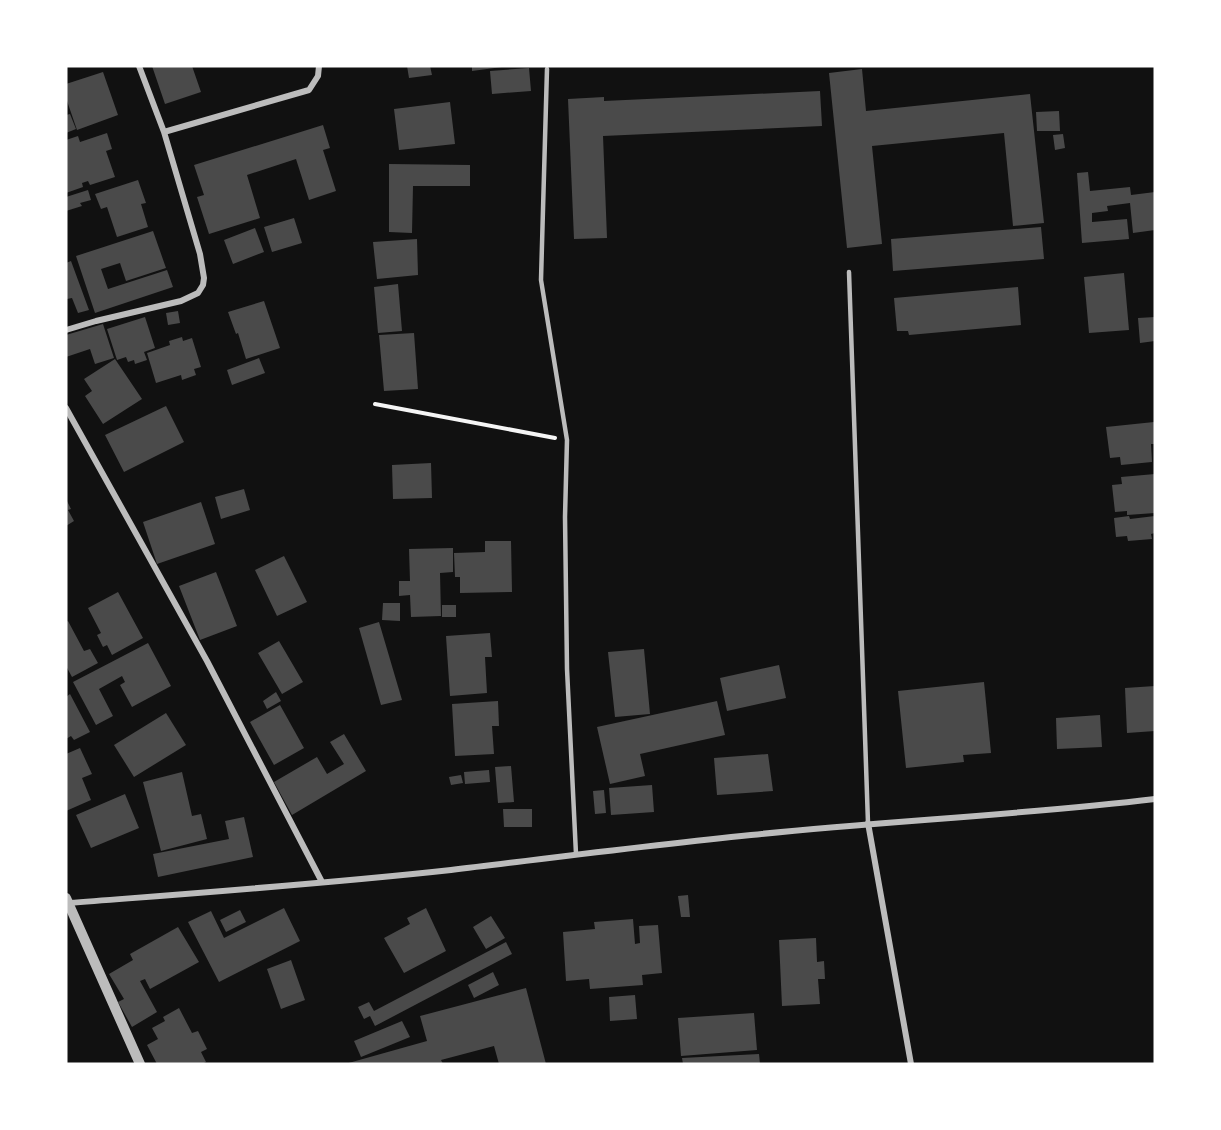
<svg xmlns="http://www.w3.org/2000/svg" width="1221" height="1130" font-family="'Fira Sans',sans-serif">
<rect width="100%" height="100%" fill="#111"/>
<path fill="#4a4a4a" d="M152 66H192L201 92 165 104Z
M407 66H430L432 75 409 78Z
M472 66H502V67L472 71Z
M529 68 531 91 492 94 490 71Z
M862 69 866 111 1030 94 1044 223 1013 226 1004 133 872 146 882 244 847 248 829 73Z
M103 72 118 115 77 130 66 98V84Z
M820 91 822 126 603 136 607 238 574 239 568 99 604 97V101Z
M450 102 455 144 399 150 394 109Z
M1059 111 1060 131H1037L1036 112Z
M70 114 76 129 66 133V115Z
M323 125 330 148 323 150 336 191 309 200 296 159 247 175 260 218 209 234 197 197 204 195 194 165Z
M107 133 112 149 106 151 115 177 90 185 88 181 82 183 83 187 66 193V140L78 136 80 142Z
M1063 134 1065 148 1055 150 1053 135Z
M389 164 470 165V186H413L412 233 389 232Z
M1088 172 1090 191 1130 187 1131 195 1155 192V230L1133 233 1130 203 1107 206 1108 211 1092 213V222L1127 219 1129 239 1082 243 1077 173Z
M138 180 146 203 141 204 148 227 117 237 107 207 101 209 95 194Z
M88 190 91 200 80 203 82 206 66 211V197Z
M294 218 302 243 272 252 264 227Z
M1041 227 1044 259 893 271 891 239Z
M255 228 264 252 233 264 224 240Z
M153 231 166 268 126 281 120 263 101 269 108 289 167 270 173 287 95 313 76 256Z
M417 239 418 275 377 279 373 242Z
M71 261 89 310 78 313 72 298 67 299 66 297V263Z
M1124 273 1129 330 1089 333 1084 277Z
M398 284 402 331 378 333 374 287Z
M1018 287 1021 325 909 335 908 331H897L894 298Z
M264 301 280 348 246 359 238 333 236 334 228 312Z
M178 311 180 323 168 325 166 313Z
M145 317 155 348 144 352 147 360 135 364 134 360 128 362 126 357 117 360 107 329Z
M1155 317V341L1140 343 1138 318Z
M103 324 114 358 95 364 90 349 66 357V335Z
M414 333 418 389 384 391 379 335Z
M182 337 183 341 192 338 201 367 194 369 196 375 182 380 181 375 156 383 147 353 170 345 169 341Z
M259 358 265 373 232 385 227 370Z
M115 359 142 399 103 424 85 396 92 391 84 379Z
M166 406 184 442 124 472 105 435Z
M1154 422 1155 444H1151L1152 462 1121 465 1120 457 1110 458 1106 427Z
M431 463 432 498 393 499 392 465Z
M1155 474V513L1127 515V511L1115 512 1112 485 1122 484 1121 477Z
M244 489 250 510 221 519 215 497Z
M66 499 71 509 68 510 74 521 66 526Z
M201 502 215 544 157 564 143 522Z
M1129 516 1130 519 1155 516V533L1151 534 1152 539 1128 541 1127 536 1116 537 1114 518Z
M485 541H511L512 592 460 593V577H455L454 553 485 552Z
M453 548V572L440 573 441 616 411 617 410 595 399 596V581H410L409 549Z
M284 556 307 602 277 616 255 570Z
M216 572 237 626 200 640 179 586Z
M118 592 143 638 112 655 107 645 103 647 97 635 101 633 88 608Z
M383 603H400V621L382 620Z
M442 605H456V617H442Z
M68 621 84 651 90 649 98 663 72 677 66 666V622Z
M379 622 402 700 381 705 359 628Z
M490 633 492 657H485L487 693 450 696 446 636Z
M279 641 303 682 282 694 258 653Z
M148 643 171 686 132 707 120 685 125 682 122 676 99 689 113 716 96 725 73 682Z
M644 649 650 714 615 717 608 652Z
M779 665 786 698 727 711 720 678Z
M984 682 991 753 963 755 964 762 906 768 898 691Z
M1155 686V731L1127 733 1125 688Z
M276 692 281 701 267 709 263 701Z
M70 694 90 732 74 740 71 736 66 739V697Z
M498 701 499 726H492L494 754 455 756 452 704Z
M717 701 725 735 640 754 645 776 610 784 597 727Z
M280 705 304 748 274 765 250 722Z
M166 713 186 745 134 777 114 745Z
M1100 715 1102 747 1057 749 1056 718Z
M344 734 366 771 292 815 274 782 317 757 327 774 344 764 330 742Z
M80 748 92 774 82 778 91 800 66 811V754Z
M768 754 773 791 717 795 714 758Z
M511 766 514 802 498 803 495 767Z
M489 770 490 782 465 784 464 772Z
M182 772 192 816 201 814 207 839 161 851 143 782Z
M461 775 463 783 451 785 449 777Z
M652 785 654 812 611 815 609 788Z
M604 790 606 813 595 814 593 791Z
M125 794 139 828 91 848 76 815Z
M503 809H532V827H504Z
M244 817 253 857 158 877 153 854 229 839 225 821Z
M688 895 690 917H681L678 896Z
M284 908 300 941 219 982 188 922 211 911 224 938Z
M426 908 446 951 404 973 384 938 410 924 407 918Z
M240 910 246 922 226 932 220 920Z
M491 916 505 938 486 949 473 927Z
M633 919 635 944 640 943 639 926 658 925 662 973 642 975 643 985 590 989 589 979 566 981 563 932 595 929 594 922Z
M178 927 199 962 150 989 145 979 140 981 157 1012 132 1027 118 1002 124 999 109 974 133 960 130 954Z
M816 938 817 962 824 961 825 979H818L820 1004 782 1006 779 940Z
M506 942 512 954 375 1026 370 1016 364 1019 358 1007 369 1002 374 1011Z
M291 960 305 1000 281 1009 267 969Z
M493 972 499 985 474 998 468 985Z
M526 988 546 1064H499L494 1046 441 1060 443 1064H345L427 1041 420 1016Z
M635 995 637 1019 610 1021 609 997Z
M179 1008 192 1033 198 1031 207 1049 201 1052 206 1062 202 1064H157L147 1045 158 1039 152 1028 165 1021 163 1017Z
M754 1013 757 1050 681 1056 678 1018Z
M402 1021 410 1037 361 1057 354 1041Z
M759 1054 760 1064H683L682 1058Z"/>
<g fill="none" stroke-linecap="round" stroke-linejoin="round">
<path stroke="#f5f5f5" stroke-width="4" d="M375 404 555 438"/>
<path stroke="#bcbcbc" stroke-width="4.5" d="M547 69 541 280 567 440 565 517 567 669 576 854
M849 272 868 823"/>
<path stroke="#bcbcbc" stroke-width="6" d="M164 132 309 90 318 76 319 66
M66 330 96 321 181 301 198 293 203 285 204 278 200 254 164 132 139 66
M66 408 207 661 322 882
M868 823 911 1064
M69 903C197 893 324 884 451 870 551 858 651 845 751 835 885 821 1021 815 1155 799"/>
<path stroke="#bcbcbc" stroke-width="10" d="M66 898 140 1064"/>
</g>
<rect width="1221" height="1130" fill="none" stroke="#ffffff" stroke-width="135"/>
</svg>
